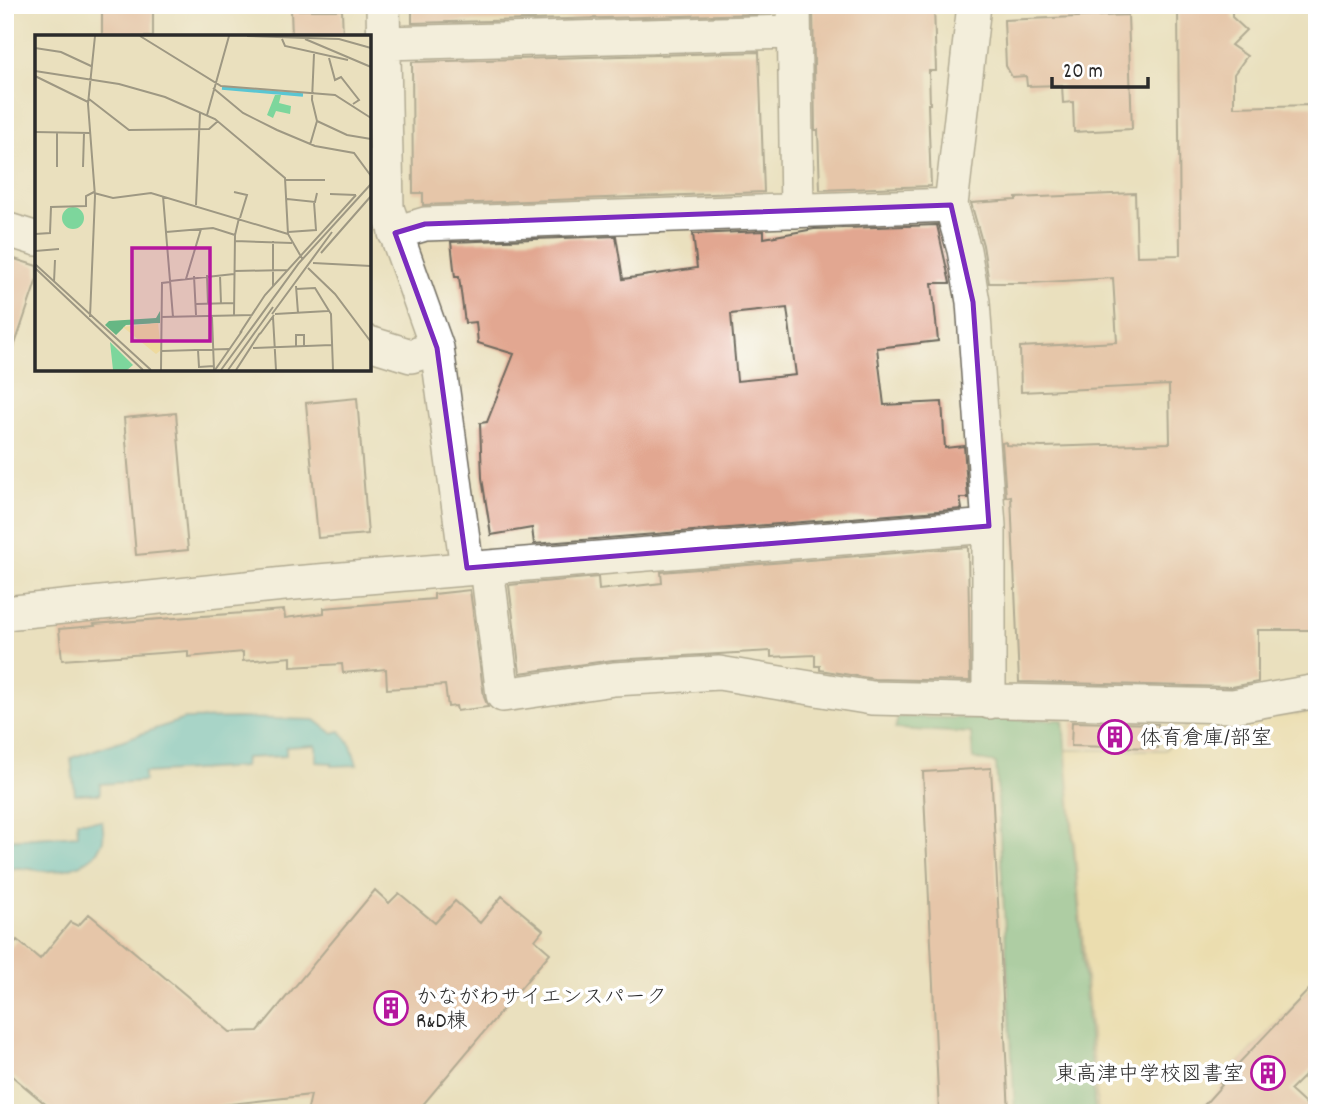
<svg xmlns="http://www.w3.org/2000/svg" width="1322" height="1118" font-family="Dekko,'Klee One',sans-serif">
<rect width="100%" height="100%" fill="#fff"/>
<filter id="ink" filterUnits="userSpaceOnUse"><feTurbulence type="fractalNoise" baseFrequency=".0143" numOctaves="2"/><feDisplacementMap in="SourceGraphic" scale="14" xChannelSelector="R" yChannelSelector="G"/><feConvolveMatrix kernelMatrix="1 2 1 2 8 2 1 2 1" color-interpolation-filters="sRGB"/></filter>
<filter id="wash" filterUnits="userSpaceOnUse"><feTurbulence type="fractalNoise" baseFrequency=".00686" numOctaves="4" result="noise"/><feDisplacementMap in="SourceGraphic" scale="28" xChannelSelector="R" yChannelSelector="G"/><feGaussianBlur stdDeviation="1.57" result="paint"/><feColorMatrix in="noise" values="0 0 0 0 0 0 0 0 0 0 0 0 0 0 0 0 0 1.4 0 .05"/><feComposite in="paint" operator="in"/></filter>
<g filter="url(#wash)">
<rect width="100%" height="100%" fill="#eae0be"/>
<path fill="#66b784" stroke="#487158" stroke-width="2" d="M898 717 1063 720 1095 1113H1015L996 763 973 759 971 733 895 729Z"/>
<path fill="#eeda9e" stroke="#8c8264" stroke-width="2" d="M1317 711V981L1220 1083 1231 1097 1206 1103 1197 1113H1098L1066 750H1165L1190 722H1232Z"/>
<path fill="#5ac6d3" stroke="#42787f" stroke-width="2" d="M240 718 315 720 332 733 340 731 351 745 357 765 332 766V763L316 762V745L286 747V756L245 758 244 767 144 773V781L100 784V794H75L71 758 184 719Z
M77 821H102C103 828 105 837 102 843 94 862 69 871 50 871 33 871 21 865 5 870L6 840 78 835Z"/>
<g id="blocks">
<path fill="#e2a791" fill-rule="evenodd" d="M102 5H153V37H102Z
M412 5H758V14L412 23Z
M813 5H934L936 71H929L930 104H928L931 186 820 190 818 130H815Z
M1178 5H1232V17L1246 30 1231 45 1247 56 1234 74V107L1313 105 1315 168H1317V630H1258V682L1232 687 1019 682 1011 496 1006 497 1002 443 1006 442V445L1042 447 1170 443 1169 385 1021 392 1020 347 1117 342 1113 278 1030 283H989L983 245 971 203 1016 200V198L1135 193 1137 256 1180 255Z
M291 10H342L343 37H292Z
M1128 15 1132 129 1074 132 1073 102 1063 103 1062 85 1027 86 1026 76 1012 77 1006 66 1004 20Z
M759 52 764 192 423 205V193H413L412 62Z
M937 225 950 283H932L938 341 877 348 884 405 942 402 945 448 964 446 968 498H960L962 509 534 544 532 528 491 535 482 478 480 423 487 422 514 354 478 343 476 322 465 323 459 277H455L451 242 616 236 623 279 697 268 693 234 764 231V238L814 229ZM787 308 796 375 737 381 731 314Z
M5 256 37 266V279L10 359 5 358Z
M357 398 368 534 318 538 306 403Z
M176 413 188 550 136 555 124 418Z
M968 547 970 681 874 679 820 670V666H815V655L771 657V651L613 660 520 673 509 585 598 577 599 590 662 583 661 572Z
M470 590 484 697 488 707 457 711 456 706 448 707 445 685 387 689 386 669 343 673 342 664 291 667V657L243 661V652L188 657V651L62 660 59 629 95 626 94 624 284 610 285 618 324 613V608L434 599V594Z
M1072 722 1158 724V748L1071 746Z
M991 768 1009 1113H939L923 772Z
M375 890 389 903 399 893 435 923 455 901 480 923 502 896 543 930 535 940 550 953 416 1113H307L311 1095 204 1107 199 1113H56L5 1070V954L17 940 40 959 70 922 78 926 89 914 230 1032 258 1031Z
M1317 981V1063L1290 1090 1315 1113H1197L1222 1085 1220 1083Z"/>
</g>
</g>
<g filter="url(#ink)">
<use href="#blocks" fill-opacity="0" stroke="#6e6a5e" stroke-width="2"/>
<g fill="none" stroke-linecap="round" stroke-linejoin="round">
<g stroke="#6e6a5e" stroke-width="36">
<path id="street" d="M383 5 387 208 437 348 467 568
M794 5 797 211
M974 5 951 205 964 250 973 302 989 526V702
M384 43 794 32
M5 229 37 239
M395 233 425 224 951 205
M369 343 411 356 437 348
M487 568 503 695 614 679 719 673 872 698 1233 706 1317 691
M5 613 294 583 989 526"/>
</g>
<use href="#street" stroke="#fff" stroke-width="33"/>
</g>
</g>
<path d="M0 0H1322V1118H0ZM951 205 973 302 989 526 467 568 437 348 395 233 425 224Z" fill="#eae0be" fill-opacity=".55" fill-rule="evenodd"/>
<path fill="none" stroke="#7b2cbf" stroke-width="5" stroke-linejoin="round" d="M951 205 973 302 989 526 467 568 437 348 395 233 425 224Z"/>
<defs>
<g id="building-ring" transform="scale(1.75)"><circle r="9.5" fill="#fff" stroke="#b5179e" stroke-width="1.5"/><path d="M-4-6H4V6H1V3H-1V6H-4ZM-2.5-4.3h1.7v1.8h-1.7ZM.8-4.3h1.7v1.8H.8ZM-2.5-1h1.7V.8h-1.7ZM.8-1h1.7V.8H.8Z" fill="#b5179e"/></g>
</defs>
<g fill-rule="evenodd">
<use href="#building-ring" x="1115" y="737"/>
<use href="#building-ring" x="391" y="1008"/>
<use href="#building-ring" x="1268" y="1073"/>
</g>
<g text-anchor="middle" stroke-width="7" stroke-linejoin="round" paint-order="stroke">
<g font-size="21" fill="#2b2b2b" stroke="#fff" text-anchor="start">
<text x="1140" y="744">体育倉庫/部室</text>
<text x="416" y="1003">かながわサイエンスパーク<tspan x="416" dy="24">R&amp;D棟</tspan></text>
<text x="1244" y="1080" text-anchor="end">東高津中学校図書室</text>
</g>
</g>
<g transform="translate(35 35)">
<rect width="336" height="336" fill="#eae0be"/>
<path d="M240 60H246L244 68 256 71 255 79 241 76 238 83 232 80ZM27 183a11 11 0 1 1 22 0a11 11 0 1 1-22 0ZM75 307 98 330 92 335H78Z" fill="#7dd69c"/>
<path d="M125 276V288L91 290 81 300 70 290 74 286 121 283Z" fill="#66b784"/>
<path d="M123 288 126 315 121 319 88 292Z" fill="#eeda9e"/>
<path fill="none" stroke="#5ac6d3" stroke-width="3.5" d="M187 53 268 60"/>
<path fill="none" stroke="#9e9883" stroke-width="2" d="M105 1 186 51 300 60 336 83M212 1 304 4 336 13M247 4 250 11 313 25M270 4 336 32M0 13 26 17 56 31M294 23 300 45 306 42 324 65 318 69M0 36 84 49 130 62 180 84 250 143 253 199 268 225M0 41 53 67M178 53 208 78 242 95 280 111 319 118 336 141M54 64 94 95 174 94 183 86M172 80 194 1M282 86 312 100 336 104M0 97 55 98M275 110 282 86 277 65 279 19M22 132V97M48 132 49 98M251 145H290M199 157 212 160 205 183M59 158 78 163 116 158 253 199M295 159 321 160M128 161 138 282M252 164 280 167 282 158M161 170 165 77M131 197 178 193 200 200M253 197 281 195 279 167M0 199 15 198 16 172 51 171V161L59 157M200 206 257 208M0 216 24 214M286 218 336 161M278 228 336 231M0 229 116 335M0 233 108 335M273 233 300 259 336 307M199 236 253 235M172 240 173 269M185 240 186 269M159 241 161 280M151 244 166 194M135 246 199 239M19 247 20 225M238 251V206M261 251 263 278M261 254 280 253 296 279 298 335M161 269 199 268M237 279 297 197M240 279 293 276M199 281 200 200 204 183M55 282 60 161 53 69 60 1M126 282 218 280M177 282 179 335M238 282 241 335M205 298 230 260 321 160M225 299 239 280M261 312V300H269V311M218 313 297 310M163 315 164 332 179 331M127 316 194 314M126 335 127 248 135 247M180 335 207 296M186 335 264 228 336 149M193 335 238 272M201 335 225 298"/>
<path fill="#b5179e" fill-opacity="0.15" stroke="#b5179e" stroke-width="3.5" d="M97 213H175V306H97Z"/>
<rect width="336" height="336" fill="none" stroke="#2b2b2b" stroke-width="3.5"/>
</g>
<rect width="1322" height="1118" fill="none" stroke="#fff" stroke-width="28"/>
<path d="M1052 77v10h96v-10" fill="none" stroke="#2b2b2b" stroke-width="3.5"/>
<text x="1063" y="77" font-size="21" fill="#2b2b2b" stroke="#ffffff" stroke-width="5" paint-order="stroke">20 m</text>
</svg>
